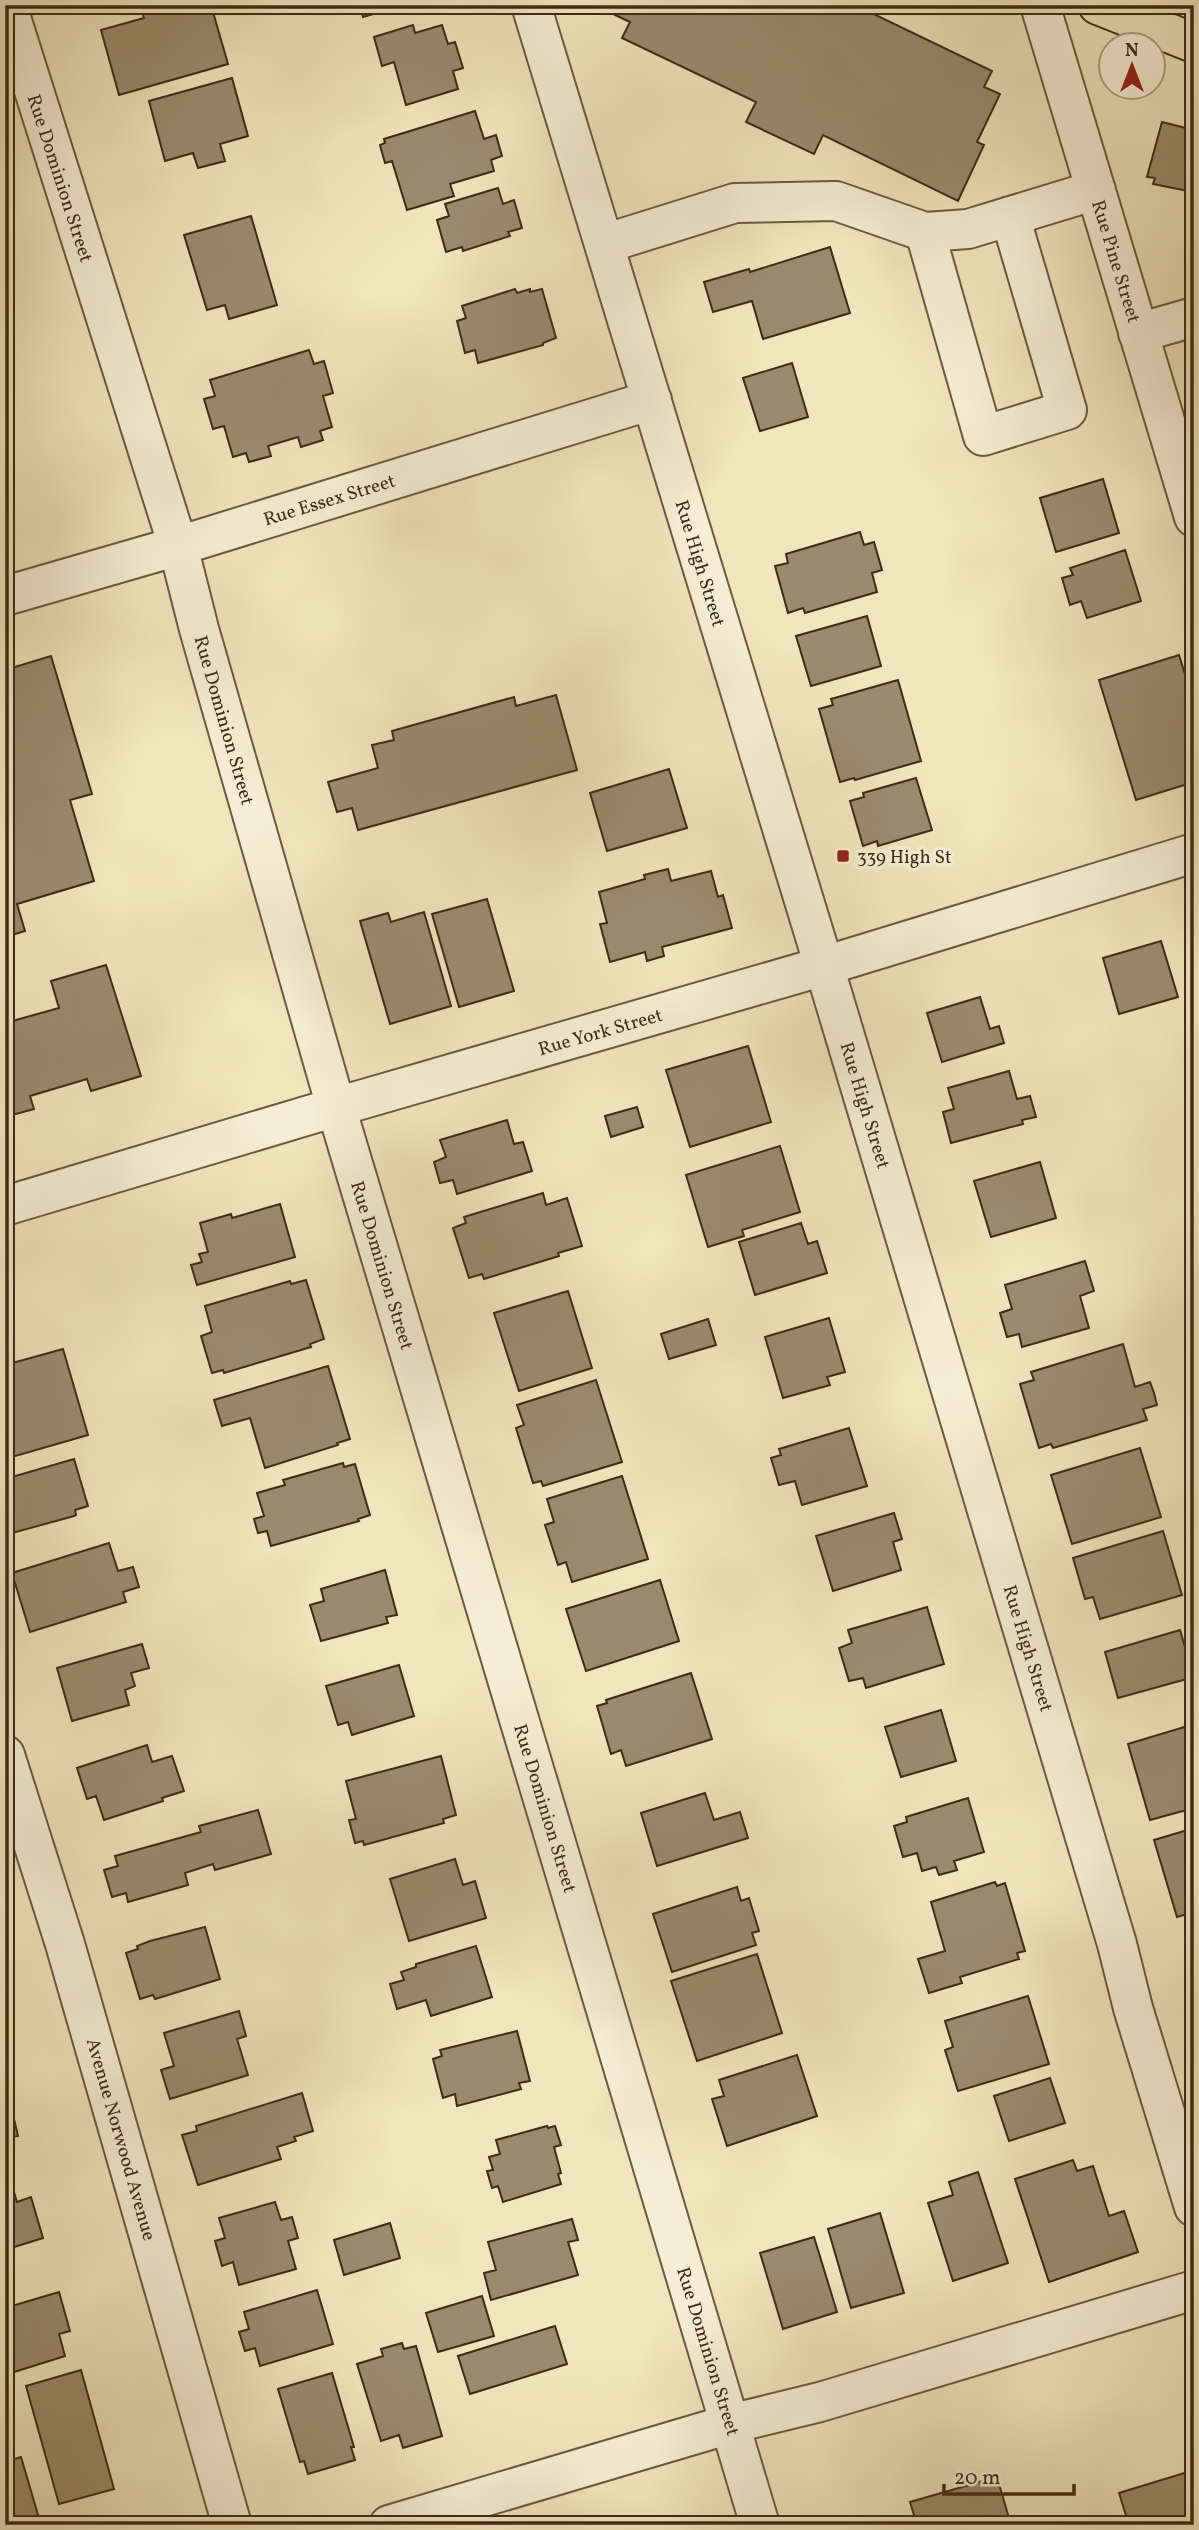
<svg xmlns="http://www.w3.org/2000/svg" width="1199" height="2530" font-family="Vollkorn,serif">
<rect width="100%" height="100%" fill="#f1e5bd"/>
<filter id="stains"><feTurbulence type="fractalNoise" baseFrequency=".00286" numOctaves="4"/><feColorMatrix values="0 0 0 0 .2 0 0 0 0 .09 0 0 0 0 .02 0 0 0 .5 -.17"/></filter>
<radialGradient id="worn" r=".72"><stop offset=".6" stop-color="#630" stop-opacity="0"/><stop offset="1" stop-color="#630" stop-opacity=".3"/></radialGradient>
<path fill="#9b8b6d" stroke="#3e2a16" stroke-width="2" d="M140 5H211L228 64 119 95 101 30 144 18Z
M360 5H405L363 17Z
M617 5H855L992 71 984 87 1000 94 977 142 984 145 958 201 823 135 814 154 746 122 756 102 622 38 630 22 613 14Z
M413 25 415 33 442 25 448 44 455 42 463 68 453 71 458 89 406 105 394 62 382 66 374 37Z
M232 78 248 136 220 144 225 161 198 168 193 153 165 161 149 101Z
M475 111 484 139 496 135 502 156 491 160 494 171 450 184 454 196 407 210 392 161 385 163 380 145 385 143 384 139Z
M1162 122 1194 130V201L1187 200 1188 191 1153 184 1155 178 1147 177Z
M498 188 503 204 514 200 522 228 508 232 510 236 463 251 462 247 446 252 437 220 449 216 445 204Z
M251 216 277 305 229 319 225 305 207 310 184 235Z
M830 247 850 313 763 339 752 301 713 312 704 282 749 269 750 272Z
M515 289 517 293 530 289V292L542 289 556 338 543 343V345L478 363 475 350 465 353 457 321 466 318 462 306Z
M309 350 314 364 324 361 333 393 323 396 332 427 320 431 323 440 301 447 298 437 268 446 271 456 249 462 246 453 233 457 224 426 213 429 204 399 215 396 210 380Z
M792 363 808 417 760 431 743 378Z
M1103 479 1119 533 1056 552 1040 498Z
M860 532 864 545 874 542 882 570 872 573 877 592 805 613 803 608 788 613 775 566 788 563 786 554Z
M1125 550 1141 601 1087 618 1081 601 1070 605 1062 578 1073 575 1070 568Z
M867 616 881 666 811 686 796 636Z
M1179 655 1194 703V782L1136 800 1099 680Z
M51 656 92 794 70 800 94 881 17 904 25 931 5 937V670Z
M898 680 921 761 855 780 854 778 840 782 819 709 833 705 831 699Z
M556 695 577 770 358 830 352 808 337 812 328 782 378 768 372 745 394 740 392 731 514 697 516 706Z
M669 769 687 828 607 851 590 793Z
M916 778 932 830 878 846 877 841 863 846 850 801 864 797 863 793Z
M668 869 671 881 711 871 718 897 723 895 732 928 662 947 664 956 647 961 645 952 610 962 600 924 607 923 599 892 645 879 644 875Z
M487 899 514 991 459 1007 432 914Z
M424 912 451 1006 390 1024 360 921 388 913 391 922Z
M1161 941 1178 997 1119 1014 1103 958Z
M106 965 141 1076 91 1091 87 1079 30 1096 34 1109 5 1117V1023L59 1008 51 981Z
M980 997 990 1029 999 1026 1004 1043 942 1062 927 1013Z
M748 1046 771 1122 690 1147 666 1070Z
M1009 1071 1017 1099 1030 1096 1036 1117 1022 1120 1023 1124 951 1143 943 1112 954 1109 948 1088Z
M637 1107 643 1127 611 1137 605 1116Z
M507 1120 514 1144 523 1142 532 1171 457 1194 453 1180 440 1183 434 1162 446 1157 440 1140Z
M780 1146 800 1212 742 1230 744 1236 708 1247 686 1175Z
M1040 1162 1056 1218 991 1237 974 1181Z
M543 1193 546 1205 567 1198 582 1246 558 1253 559 1256 484 1279 482 1274 469 1278 453 1228 466 1223 464 1217Z
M280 1204 295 1257 197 1285 191 1265 202 1262 199 1254 208 1252 200 1223 231 1214 232 1218Z
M801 1223 808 1244 817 1241 827 1273 755 1295 739 1242Z
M1085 1261 1094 1291 1080 1296 1089 1328 1022 1347 1019 1334 1007 1337 1000 1313 1012 1309 1005 1285Z
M306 1280 324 1339 310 1344 311 1347 224 1373 223 1370 212 1373 201 1336 212 1332 205 1306 290 1281 291 1284Z
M568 1291 592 1368 519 1391 494 1313Z
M829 1318 845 1372 827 1377 830 1385 783 1398 765 1337Z
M708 1319 716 1345 669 1359 661 1334Z
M1123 1344 1135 1387 1150 1382 1154 1393 1157 1405 1143 1409 1147 1420 1053 1448 1051 1444 1039 1448 1020 1384 1034 1380 1031 1372Z
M63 1349 88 1435 5 1459V1365Z
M328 1366 350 1439 337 1443 338 1445 265 1468 250 1418 222 1426 214 1400Z
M596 1380 622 1462 543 1486 541 1481 533 1483 516 1428 524 1425 517 1405Z
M849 1428 867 1486 802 1505 795 1481 779 1485 771 1458 781 1455 779 1449Z
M1140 1448 1161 1517 1072 1544 1051 1475Z
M74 1459 88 1506 75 1510 76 1515 74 1516 5 1535V1479Z
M343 1463 344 1467 355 1464 370 1515 358 1519 359 1521 271 1546 267 1531 258 1533 254 1519 264 1516 257 1493 285 1485 283 1480Z
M622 1476 648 1559 572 1582 566 1562 558 1565 545 1525 554 1522 547 1499Z
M894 1513 902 1539 893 1542 901 1570 833 1591 816 1536Z
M1163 1531 1182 1595 1100 1619 1093 1597 1085 1599 1073 1558Z
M109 1543 118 1571 133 1567 139 1587 123 1592 126 1602 30 1632 12 1573Z
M385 1570 397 1615 386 1617 388 1623 321 1641 310 1605 324 1601 321 1589Z
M660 1580 679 1641 586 1671 566 1609Z
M927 1607 944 1664 866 1688 863 1678 849 1681 839 1648 852 1643 848 1630Z
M1180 1630 1194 1677 1118 1698 1105 1652Z
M142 1644 149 1668 131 1673 135 1686 125 1690 129 1705 72 1721 57 1668Z
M399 1665 414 1716 352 1735 348 1722 338 1725 326 1686Z
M691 1673 712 1739 626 1766 621 1750 611 1754 597 1706 607 1703 606 1700Z
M941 1710 956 1761 901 1777 885 1727Z
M1194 1724V1808L1150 1820 1128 1744Z
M147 1745 152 1762 172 1756 184 1791 162 1798 163 1801 104 1820 96 1796 87 1799 77 1768Z
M441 1756 456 1815 443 1819 444 1823 364 1845 363 1841 355 1843 349 1820 356 1819 346 1781Z
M705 1793 714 1820 740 1812 748 1838 657 1866 641 1813Z
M968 1798 984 1852 954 1861 957 1870 939 1875 936 1867 922 1871 917 1853 903 1857 894 1826 907 1822 906 1817Z
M258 1810 271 1854 215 1870 213 1864 185 1873 188 1885 128 1902 126 1893 112 1897 104 1870 118 1866 115 1856 201 1832 199 1826Z
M1194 1828V1912L1177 1917 1154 1840Z
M455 1859 463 1885 475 1881 486 1918 409 1941 390 1879Z
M995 1882 997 1886 1005 1883 1025 1951 1017 1953 1019 1959 960 1977 962 1983 929 1993 918 1959 945 1951 931 1902Z
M737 1887 741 1901 749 1898 759 1931 752 1933 756 1945 672 1972 653 1914Z
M205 1927 220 1979 155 1999 153 1995 140 1999 126 1953 138 1949 137 1946 150 1941Z
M476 1946 492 1997 431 2016 426 2000 397 2009 390 1984 404 1980 401 1972 416 1967V1964Z
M757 1954 782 2033 697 2061 671 1981Z
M1028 1996 1049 2064 958 2091 945 2050 953 2047 945 2021Z
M239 2011 246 2036 237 2039 248 2075 170 2099 161 2070 174 2066 164 2033Z
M517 2031 530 2081 519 2083 521 2089 457 2106 455 2094 443 2098 433 2059 442 2056 440 2050Z
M797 2055 817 2116 727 2146 712 2099 724 2096 719 2080Z
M1050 2078 1065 2123 1009 2141 994 2096Z
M302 2093 313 2131 294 2137 296 2141 277 2147 281 2159 198 2185 182 2135 197 2131 196 2126Z
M5 2116 7 2121 14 2119 18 2136 12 2137 14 2142 5 2145Z
M547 2126 548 2128 555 2126 561 2145 554 2147 561 2173 558 2174 561 2184 503 2202 498 2186 492 2188 487 2171 493 2170 489 2157 500 2154 496 2140Z
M1073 2160 1077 2171 1093 2166 1109 2216 1124 2211 1138 2252 1049 2282 1015 2179Z
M978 2172 1008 2263 953 2281 928 2203 953 2195 949 2182Z
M10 2179 17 2202 31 2197 43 2238 5 2250V2181Z
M275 2202 281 2220 292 2217 298 2238 288 2241 296 2269 239 2285 233 2262 222 2266 215 2241 225 2238 219 2218Z
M880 2213 904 2293 851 2308 828 2229Z
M572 2219 578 2240 568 2242 578 2275 491 2300 484 2273 496 2270 488 2242Z
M390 2223 400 2258 344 2275 334 2240Z
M814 2237 837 2312 783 2329 760 2253Z
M317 2290 333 2344 260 2366 255 2348 245 2351 239 2332 249 2329 244 2312Z
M59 2292 70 2331 59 2334 65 2356 5 2375V2308Z
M482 2296 494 2336 438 2352 426 2313Z
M555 2326 567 2364 470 2394 458 2356Z
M402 2343 404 2349 416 2346 442 2436 403 2448 399 2435 381 2441 357 2364 383 2356 381 2349Z
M81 2370 114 2489 59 2504 26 2386Z
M332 2373 354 2447H351L355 2460 308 2474 304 2461 300 2462 278 2389Z
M21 2457 41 2525H5V2462Z
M1194 2470V2525H1129L1119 2493Z
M997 2477 1011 2525H917L910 2502Z"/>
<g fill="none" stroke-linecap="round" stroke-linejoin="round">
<g stroke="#6b5940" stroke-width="42">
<path id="minor" d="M7 5 178 546 199 629 336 1107 760 2525
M531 5 824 966 1117 1944 1133 2008 1194 2207
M1040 5 1194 517
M925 232 983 436 1067 410 1010 216
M604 244 735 203 836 201 925 232 968 229 1096 190
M1138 333 1194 317
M5 596 178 546 652 400
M5 1206 336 1107 824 966 1194 853
M5 1755 65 1944 232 2525
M389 2525 730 2424 820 2402 1194 2290"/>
</g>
<g stroke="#3e2a16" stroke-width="42">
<path id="major" d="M1098 5 1194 43"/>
</g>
<use href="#minor" stroke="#f6eed4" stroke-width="38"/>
<use href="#major" stroke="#f1e5bd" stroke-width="38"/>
</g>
<rect fill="#8f2418" stroke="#f6eed4" stroke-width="2.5" x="836" y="849" width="14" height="14" rx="3.5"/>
<g text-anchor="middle" stroke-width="7" stroke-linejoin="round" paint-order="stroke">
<g font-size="19" fill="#3e2a16" stroke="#f6eed4">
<text transform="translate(61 178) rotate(72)" y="7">Rue Dominion Street</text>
<text transform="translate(1117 261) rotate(73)" y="7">Rue Pine Street</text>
<text transform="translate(329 499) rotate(-17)" y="7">Rue Essex Street</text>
<text transform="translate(701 563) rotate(73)" y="7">Rue High Street</text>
<text transform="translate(225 720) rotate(74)" y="7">Rue Dominion Street</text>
<text transform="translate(600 1031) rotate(-16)" y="7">Rue York Street</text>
<text transform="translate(866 1105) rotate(73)" y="7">Rue High Street</text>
<text transform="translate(383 1265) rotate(73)" y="7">Rue Dominion Street</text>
<text transform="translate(1029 1648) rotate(73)" y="7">Rue High Street</text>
<text transform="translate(546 1808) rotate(73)" y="7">Rue Dominion Street</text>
<text transform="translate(122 2139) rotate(74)" y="7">Avenue Norwood Avenue</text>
<text transform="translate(709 2351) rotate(73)" y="7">Rue Dominion Street</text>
</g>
<g font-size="19" fill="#3e2a16" stroke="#f6eed4" text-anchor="start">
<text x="857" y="863">339 High St</text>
</g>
</g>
<rect width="1199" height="2530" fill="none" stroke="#f1e5bd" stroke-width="28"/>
<rect x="7" y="7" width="1185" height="2516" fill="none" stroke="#3e2a16" stroke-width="3.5"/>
<rect x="14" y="14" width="1171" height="2502" fill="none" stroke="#3e2a16" stroke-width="2"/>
<g transform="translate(1132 66)"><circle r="33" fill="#f6eed4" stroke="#aca088" stroke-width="2"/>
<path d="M0-5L12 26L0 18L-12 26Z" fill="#8f2418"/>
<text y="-10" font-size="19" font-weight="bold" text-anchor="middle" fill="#3e2a16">N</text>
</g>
<path d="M944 2484v10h130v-10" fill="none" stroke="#3e2a16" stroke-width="3.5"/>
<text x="954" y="2484" font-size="21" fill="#3e2a16" stroke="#f6eed4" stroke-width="5" paint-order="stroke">20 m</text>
<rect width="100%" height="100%" filter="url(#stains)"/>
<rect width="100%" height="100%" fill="url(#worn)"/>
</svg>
